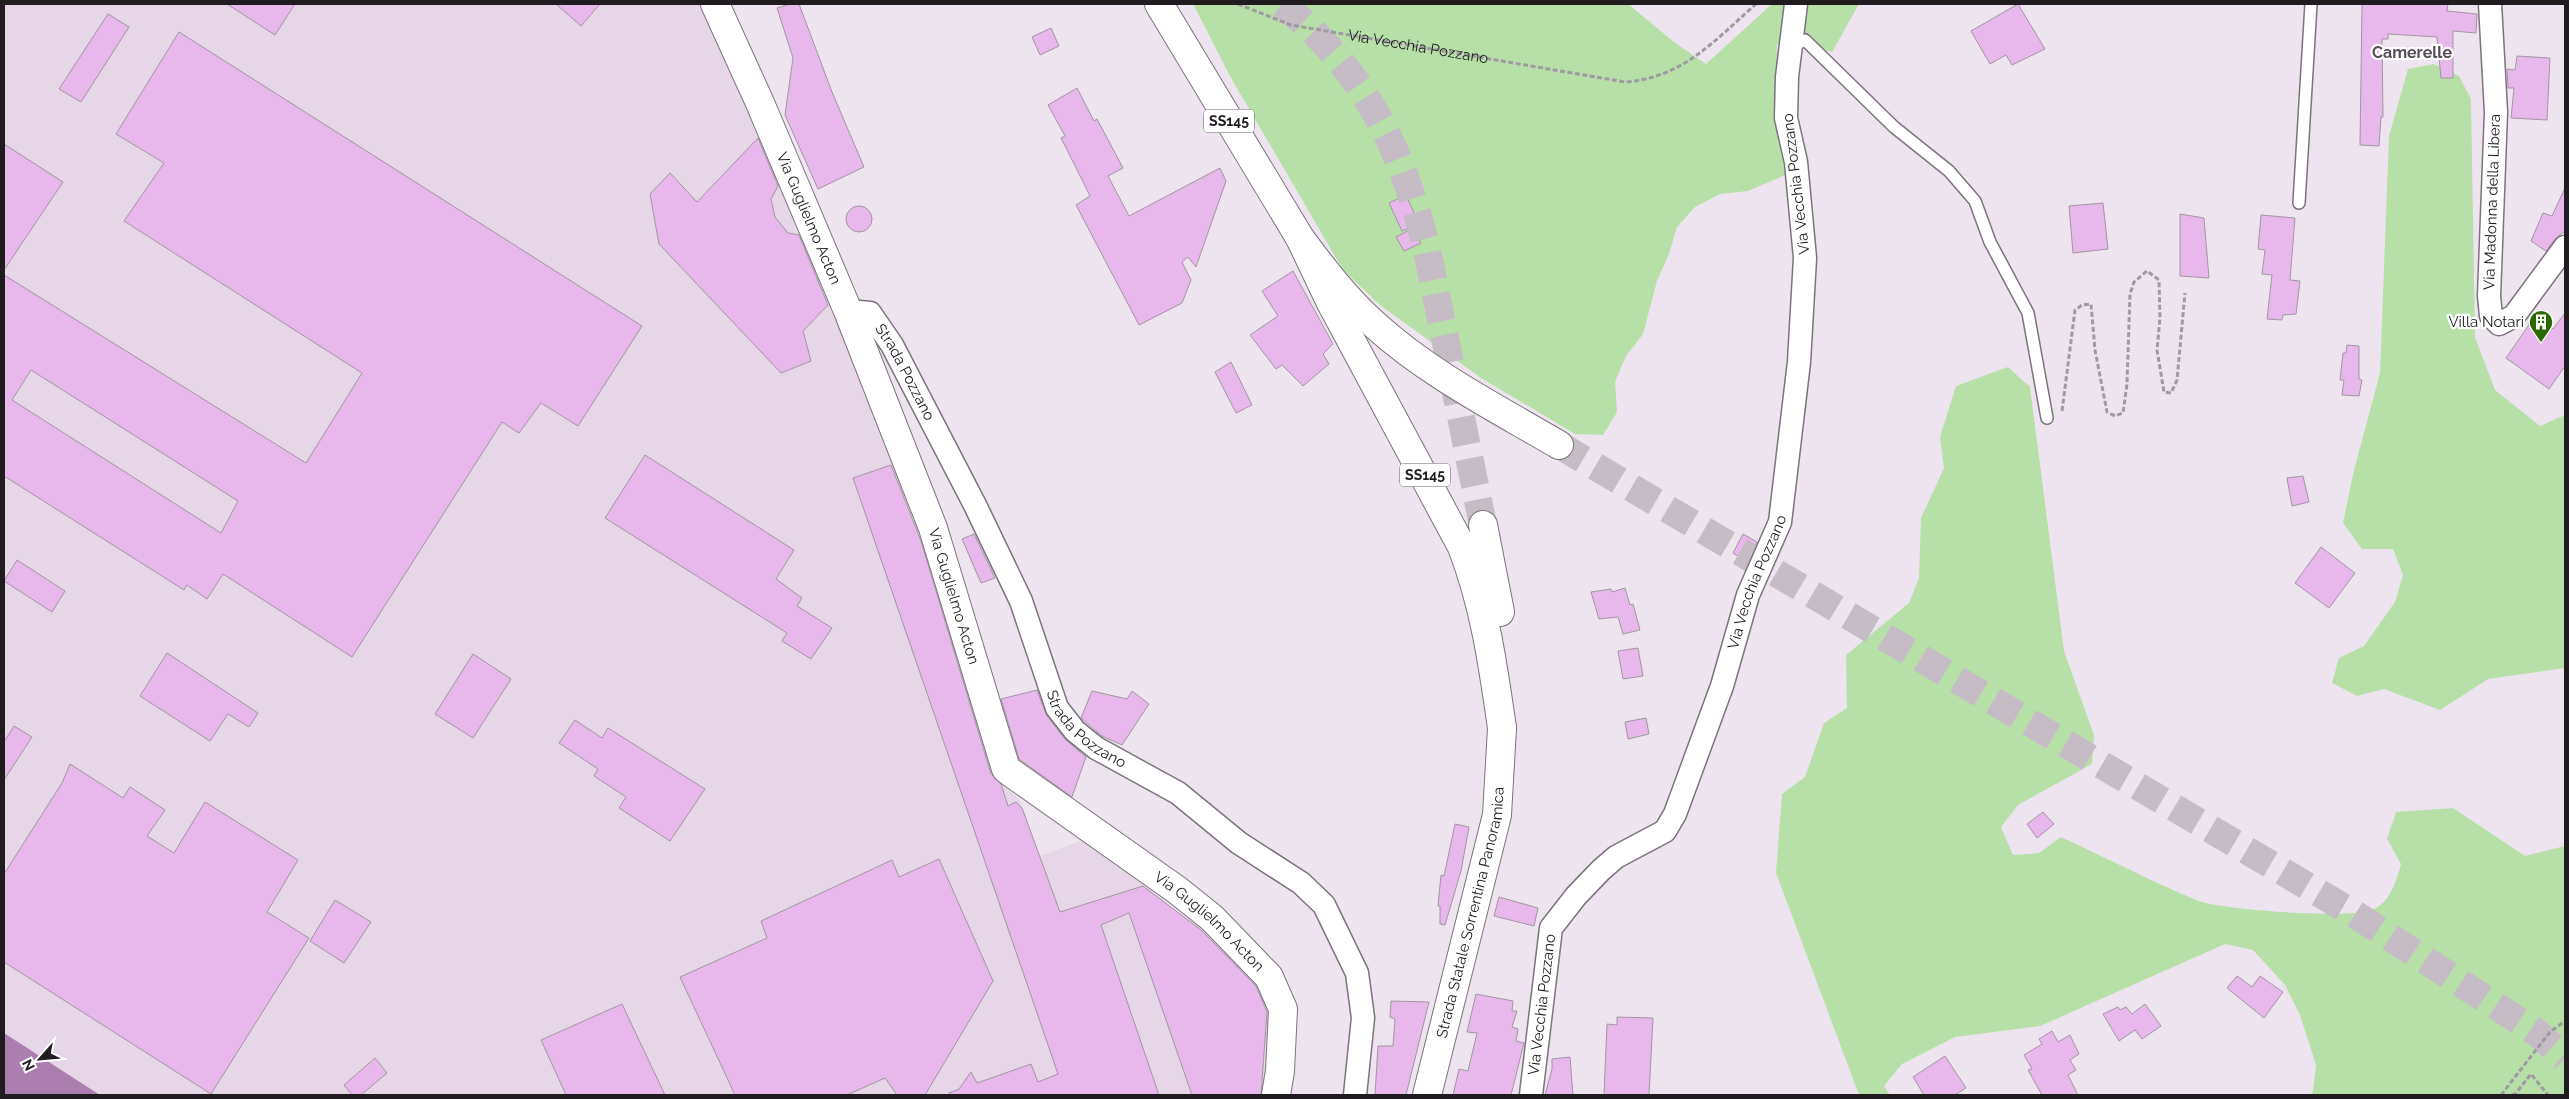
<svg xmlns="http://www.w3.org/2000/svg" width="2569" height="1099" font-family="Raleway,sans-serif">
<rect width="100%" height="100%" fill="#eee4ef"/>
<path fill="#e6d6e7" d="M4 4H700L830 297 894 465 997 770 1007 787 1019 799 1040 856 1083 840 1236 955 1252 974 1268 1005 1275 1037 1264 1095H100L4 1033Z"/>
<path fill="#b7e0a8" d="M1193 4H1628L1674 42 1706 64 1772 4H1859L1832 52 1805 45 1777 44V93L1785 175 1748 191 1720 194 1695 207 1677 227 1669 254 1657 281 1643 334 1626 356 1615 382 1617 412 1603 435 1575 434 1481 378 1381 306 1343 270 1231 78Z
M2434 64 2459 76 2471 99 2475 337 2495 390 2540 426 2565 415V668L2488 679 2440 710 2384 689 2357 696 2332 683 2339 658 2364 646 2395 602 2403 575 2393 549H2362L2343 523 2354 470 2380 373 2389 136 2408 69Z
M2008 367 2030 387 2064 651 2094 735 2092 764 2018 805 2001 827 2013 855 2039 853 2061 837C2107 858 2152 882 2199 901 2223 910 2350 919 2372 910 2391 902 2396 881 2401 864L2387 839 2396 812 2453 808 2525 856 2565 846V1095H2309L2313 1092 2316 1065 2300 1015 2285 985 2253 950 2225 944 2040 1026 1955 1037 1902 1064 1884 1086 1890 1095H1859L1776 873 1782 794 1805 777 1824 723 1847 708 1846 655 1909 603 1919 578 1921 518 1944 468 1940 437 1956 386Z"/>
<path fill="#ac7eaf" d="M4 1033 100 1095H4Z"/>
<path fill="#e8b7eb" stroke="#a097a1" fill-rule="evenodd" d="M227 4H295L275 35Z
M556 4H600L581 26Z
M790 4H799L832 92 864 167 818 189 785 115 793 58 777 8Z
M2018 4 2045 49 2012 65 2006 55 1990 64 1971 31Z
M2362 4H2448L2447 11 2477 14 2476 33 2453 31V78H2441L2437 37 2388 34V39H2382L2383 117H2381L2379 146 2360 145Z
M108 14 129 27 81 102 59 89Z
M1051 28 1059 46 1040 55 1032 37Z
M179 32 642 326 578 426 541 403 519 433 502 422 352 657 223 574 207 599 187 585 184 590 4 476V275L306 463 362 373 124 221 164 163 116 134ZM31 370 238 501 221 533 12 400Z
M2517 56 2550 58 2547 120 2511 118 2514 88H2508L2507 69 2515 70Z
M1077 88 1094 121 1097 119 1123 168 1108 176 1129 216 1220 168 1226 181 1196 267 1188 257 1182 262 1191 280 1182 303 1139 325 1076 205 1090 196 1061 138 1065 136 1048 105Z
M758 138 778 186 771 199 775 217 788 233 799 235 828 305 803 331 811 361 781 373 659 244 650 194 670 173 697 202Z
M4 144 63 182 4 270Z
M2565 188V231L2555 239 2546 251 2531 241 2543 213 2552 216Z
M1406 195 1419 224 1402 231 1389 203Z
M2103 203 2108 249 2073 253 2069 206Z
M846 219a13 13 0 1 1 26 0a13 13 0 1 1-26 0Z
M2180 214 2204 218 2209 278 2180 276Z
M2261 215 2295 218 2290 280 2300 281 2296 314 2283 315 2282 320 2267 319 2272 275 2262 274 2265 250 2258 249Z
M1413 228 1421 243 1404 251 1396 237Z
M1293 271 1333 344 1323 354 1329 364 1303 386 1282 365 1276 369 1250 335 1278 316 1262 291Z
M2565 313V366L2549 389 2506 358 2535 316 2553 329Z
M2347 345 2359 346V379L2362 380 2359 396 2342 395 2344 380H2340L2343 353H2346Z
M1231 362 1252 405 1236 413 1215 372Z
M645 455 794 550 776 579 802 598 797 606 832 628 811 659 782 641 787 633 605 518Z
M891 465 921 541 991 774 1001 784 1008 806 1016 802 1022 808 1060 912 1143 886 1201 930 1256 986 1267 1012 1261 1095H1192L1129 913 1101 925 1159 1095H950L949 1093 959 1089 971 1072 977 1083 1031 1064 1038 1082 1058 1074 853 478Z
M2303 476 2309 502 2292 506 2287 478Z
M974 534 995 578 981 583 962 539Z
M1743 534 1757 542 1748 562 1733 553Z
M2321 547 2355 573 2329 608 2295 583Z
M17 560 65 591 52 612 4 581Z
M1625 588 1630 605 1633 604 1640 630 1623 634 1618 617 1599 619 1591 592 1611 589 1612 592Z
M1638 648 1643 676 1623 679 1618 651Z
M167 653 258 713 249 727 228 714 210 741 140 696Z
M473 654 511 679 473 738 435 714Z
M1037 690 1047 716 1065 739 1086 757 1072 797 1019 759 1001 699Z
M1092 691 1127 699 1132 691 1149 704 1122 745 1102 736 1081 718Z
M1646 718 1649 734 1628 739 1625 722Z
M575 720 602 738 608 728 705 789 670 841 619 808 626 797 594 776 598 769 559 743Z
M14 726 32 737 4 780V742Z
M70 764 123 798 130 787 165 810 147 836 174 853 205 802 298 860 267 912 309 938 211 1094 4 962V874L62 783Z
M2043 812 2054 824 2037 838 2027 824Z
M1455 824 1469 827 1461 871 1445 925 1440 924V906H1438L1441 875 1444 876Z
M939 859 993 981 925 1095H897L885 1078 847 1095H735L680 977 767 938 761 921 892 860 899 877Z
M1499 897 1538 908 1534 926 1494 916Z
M335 900 371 922 344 963 310 941Z
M2237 976 2252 987 2260 976 2283 992 2264 1018 2227 988Z
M1476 994 1513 1001 1512 1011H1517L1512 1027 1518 1029 1516 1041 1524 1043 1511 1095H1453L1459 1069 1468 1071 1477 1033 1467 1032Z
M1391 1001 1429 1002 1406 1095H1375L1378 1046H1393L1395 1019 1390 1017Z
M622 1004 665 1095H566L541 1040Z
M2145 1004 2161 1026 2142 1039 2135 1030 2119 1041 2103 1014 2118 1007 2120 1010 2126 1007 2132 1014Z
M1617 1017 1653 1018 1649 1095H1604L1607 1024 1617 1025Z
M2052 1031 2058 1042 2070 1035 2079 1054 2070 1060 2076 1070 2068 1075 2078 1095H2042L2028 1070 2032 1069 2024 1055 2042 1044 2039 1039Z
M1945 1056 1966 1088 1955 1095H1924L1913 1077Z
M1570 1057 1573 1095H1545L1552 1069V1059Z
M375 1058 387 1073 361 1095H352L344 1085Z"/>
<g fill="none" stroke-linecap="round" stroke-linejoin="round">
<path stroke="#c5bcc5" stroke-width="28" stroke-dasharray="28 14" stroke-linecap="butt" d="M1282 4C1364 69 1403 151 1427 250L1483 525"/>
<path stroke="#c5bcc5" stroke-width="28" stroke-dasharray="28 14" stroke-linecap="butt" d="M1559 445 2353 913 2536 1032 2565 1058"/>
<g stroke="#7c747d" stroke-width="14">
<path id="lane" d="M1791 47 1805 40 1894 127 1949 171 1975 201 1990 242 2028 313 2047 418
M2299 203 2311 4"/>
</g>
<g stroke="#7c747d" stroke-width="25">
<g id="street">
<path d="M2490 4 2496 112 2489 296 2491 316 2499 324 2514 316 2565 247"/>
<path id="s2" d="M848 311 870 313 892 345 975 505 1021 601 1057 708 1075 731 1096 748 1178 793 1239 843 1301 883 1324 905 1357 973 1363 1018 1355 1095"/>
<path id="s3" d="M1531 1095 1551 928 1576 896 1601 870 1616 857 1665 831 1675 814 1722 686 1748 595 1780 522 1799 362 1805 258 1796 162 1786 118 1787 77 1796 4"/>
</g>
</g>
<g stroke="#7c747d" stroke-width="30">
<g id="secondary">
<path id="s4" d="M715 4 760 103 848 311 933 528 1006 769 1177 890 1212 918 1269 977 1283 1009 1280 1071 1276 1095"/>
<path id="s5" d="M1427 1095 1497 815 1502 728"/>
</g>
</g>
<g stroke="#7c747d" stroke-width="30">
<path id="primary" d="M1159 4 1300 238 1331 303 1462 547C1485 607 1493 665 1502 728
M1483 525 1500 612"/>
</g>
<g stroke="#7c747d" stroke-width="30">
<path id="highway" d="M1300 238C1323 269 1346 299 1375 325 1429 374 1496 408 1559 445"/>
</g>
<g stroke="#a099a1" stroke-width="3" stroke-dasharray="5 2.5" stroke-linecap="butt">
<path id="s1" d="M1238 4 1291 25 1625 82C1683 78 1715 40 1756 4"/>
<path d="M2062 411 2075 310 2082 305 2091 304 2095 350 2107 412 2115 416 2123 413 2127 384 2130 294 2134 282 2147 271 2159 280 2160 318 2157 350 2164 392 2171 393 2177 380 2185 293"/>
<path d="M2501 1095 2550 1032 2565 1021"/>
<path d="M2512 1095 2516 1093 2531 1074 2548 1095"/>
</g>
<use href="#lane" stroke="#fff" stroke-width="11"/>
<use href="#street" stroke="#fff" stroke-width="22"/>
<use href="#secondary" stroke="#fff" stroke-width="28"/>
<use href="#primary" stroke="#fff" stroke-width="28"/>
<use href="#highway" stroke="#fff" stroke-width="28"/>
</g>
<defs>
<g id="building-pin" transform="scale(1.25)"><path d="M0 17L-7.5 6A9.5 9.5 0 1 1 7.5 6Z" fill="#296a00" stroke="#fff"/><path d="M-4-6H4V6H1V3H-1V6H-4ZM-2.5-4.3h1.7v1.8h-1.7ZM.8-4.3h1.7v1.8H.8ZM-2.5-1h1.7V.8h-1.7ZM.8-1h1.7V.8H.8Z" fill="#fff"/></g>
</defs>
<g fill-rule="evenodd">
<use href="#building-pin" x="2541" y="322"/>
</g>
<g text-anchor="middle" stroke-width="4.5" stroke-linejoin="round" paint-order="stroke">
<g fill="#fff" stroke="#625f62" stroke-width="1">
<rect x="1204" y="109.5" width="50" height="23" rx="4"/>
<rect x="1400" y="463.5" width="50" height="23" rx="4"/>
</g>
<g font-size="14" font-weight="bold" fill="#1f1b1f">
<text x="1229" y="126">SS145</text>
<text x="1425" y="480">SS145</text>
</g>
<g font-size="15" fill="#1f1b1f" stroke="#fff">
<text dy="5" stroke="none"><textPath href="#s1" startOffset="186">Via Vecchia Pozzano</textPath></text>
<text transform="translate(1796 184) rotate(-97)" y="5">Via Vecchia Pozzano</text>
<text transform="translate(2492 202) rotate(-88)" y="5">Via Madonna della Libera</text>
<text dy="5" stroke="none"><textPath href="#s4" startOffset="234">Via Guglielmo Acton</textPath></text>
<text dy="5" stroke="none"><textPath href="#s2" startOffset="91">Strada Pozzano</textPath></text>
<text dy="5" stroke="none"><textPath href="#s3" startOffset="586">Via Vecchia Pozzano</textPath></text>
<text dy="5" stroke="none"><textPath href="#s4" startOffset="639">Via Guglielmo Acton</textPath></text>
<text dy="5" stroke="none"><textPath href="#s2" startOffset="496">Strada Pozzano</textPath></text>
<text dy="5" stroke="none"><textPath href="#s5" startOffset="188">Strada Statale Sorrentina Panoramica</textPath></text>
<text dy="5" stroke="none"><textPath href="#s4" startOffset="1074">Via Guglielmo Acton</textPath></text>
<text dy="5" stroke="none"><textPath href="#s3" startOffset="91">Via Vecchia Pozzano</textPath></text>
</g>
<g font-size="15" fill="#1f1b1f" stroke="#fff" text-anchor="end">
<text x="2524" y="327">Villa Notari</text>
</g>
<g font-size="16" font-weight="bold" fill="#544b54" stroke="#fff">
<text x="2412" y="58">Camerelle</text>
</g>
</g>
<rect width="2569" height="1099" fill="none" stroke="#1f1b1f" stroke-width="10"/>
<g transform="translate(40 1059) rotate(243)" stroke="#ffffff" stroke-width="4" paint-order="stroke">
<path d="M0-4L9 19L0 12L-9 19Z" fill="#1f1b1f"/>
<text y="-8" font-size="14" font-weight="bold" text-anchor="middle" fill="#1f1b1f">N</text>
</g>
</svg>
